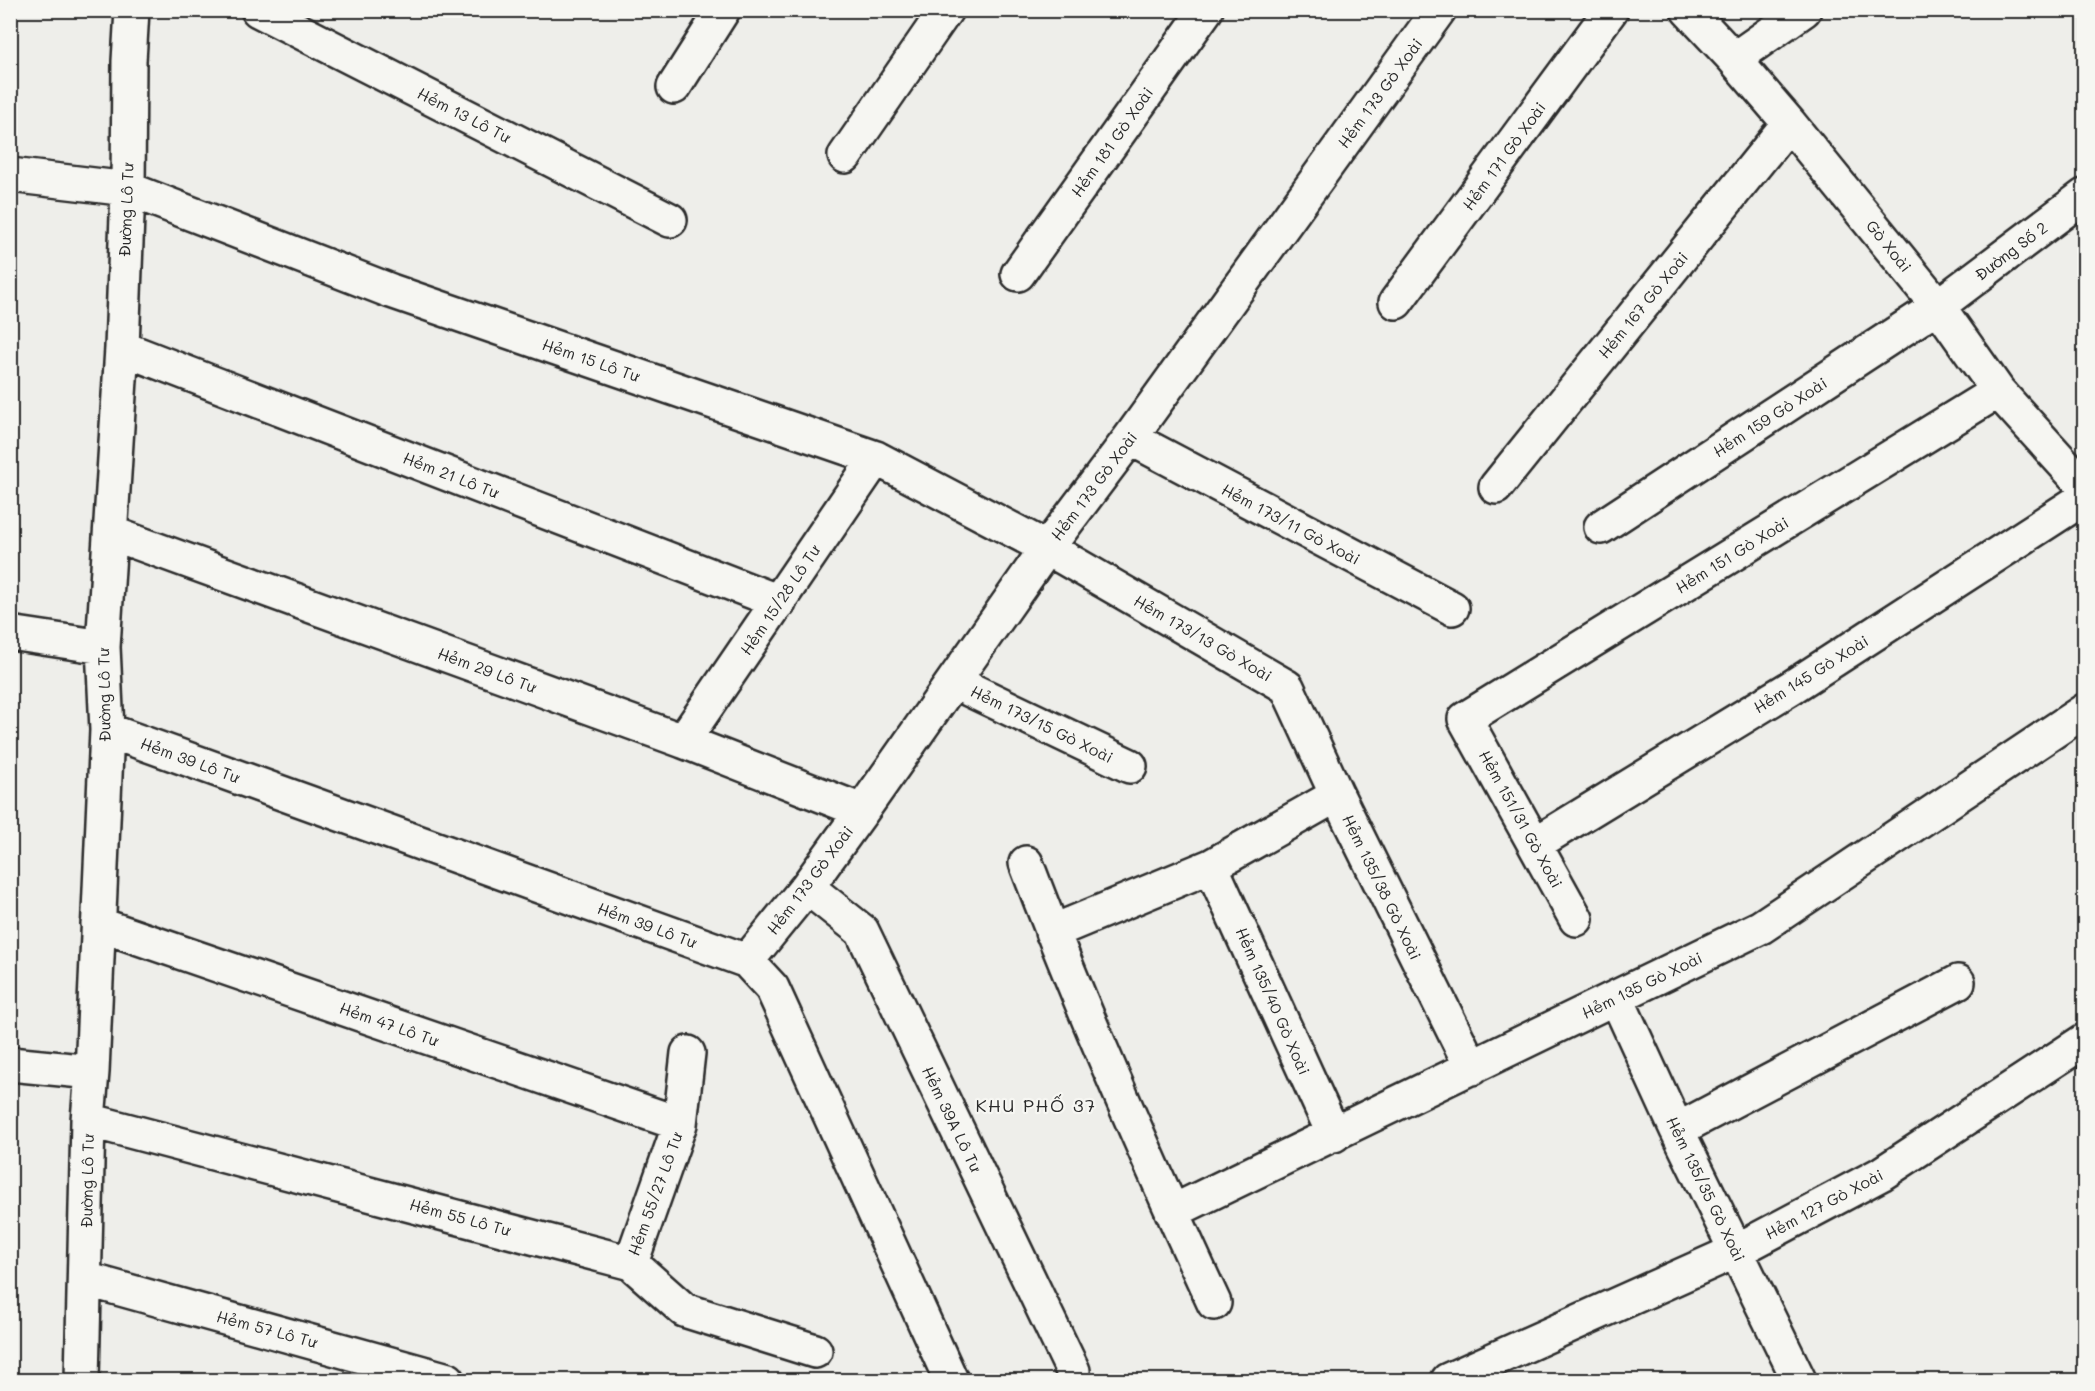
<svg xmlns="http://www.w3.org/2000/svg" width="2095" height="1391" font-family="Mali,sans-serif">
<rect width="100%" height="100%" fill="#eeeeea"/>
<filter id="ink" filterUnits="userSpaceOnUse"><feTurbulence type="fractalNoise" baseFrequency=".0167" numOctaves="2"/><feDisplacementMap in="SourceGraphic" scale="12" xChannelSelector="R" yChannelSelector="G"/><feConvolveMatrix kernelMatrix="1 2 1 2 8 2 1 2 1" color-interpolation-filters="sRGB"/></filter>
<g filter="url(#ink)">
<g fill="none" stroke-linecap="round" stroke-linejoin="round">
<g stroke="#2b2b2b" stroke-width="38">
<path id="minor" d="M258 10 670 220
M1688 10 1734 59 1789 123 1938 306 1998 391 2084 486
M1734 59 1804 10
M674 87 723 10
M845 156 946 10
M10 175 128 189 391 291 876 458 1047 548 1287 687 1337 795 1472 1068
M1018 274 1206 10
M1396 302 1611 10
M122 348 779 602
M1130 438 1452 608
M1496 487 1789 123
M1601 527 1938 306 2084 196
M111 533 683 741 862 811
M10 633 103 647
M954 682 1130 766
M107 730 747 961 772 988 951 1380
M683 741 876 458
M1535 844 1792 687 2084 498
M1026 863C1082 1011 1147 1158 1214 1303
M1211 866 1334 1135
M807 887 862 931 1073 1371
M1576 919 1465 719 1998 391
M98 924 680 1124
M1052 932 1211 866 1337 795
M747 961 807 887 862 811 1047 548 1130 438 1439 10
M1616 997 1677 1130 1799 1380
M10 1064 92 1072
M88 1120 631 1263 684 1310 815 1351
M1677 1130 1958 982
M1172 1212 1761 927 2084 711
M631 1263 680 1124 688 1053
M85 1279 448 1380
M82 1380 88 1120 92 1072 107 730 103 647 122 348 128 189 129 61 132 10
M1448 1380 1736 1251 1881 1174 2084 1041"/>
</g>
<use href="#minor" stroke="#f6f6f2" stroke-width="33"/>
</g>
</g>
<g text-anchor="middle" stroke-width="4.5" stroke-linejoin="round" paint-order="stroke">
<g font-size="16" fill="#2b2b2b" stroke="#f6f6f2">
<text transform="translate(1380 93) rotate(-54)" y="6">Hẻm 173 Gò Xoài</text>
<text transform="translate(464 115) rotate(27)" y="6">Hẻm 13 Lô Tư</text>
<text transform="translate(1112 142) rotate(-55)" y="6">Hẻm 181 Gò Xoài</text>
<text transform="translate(1504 156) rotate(-54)" y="6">Hẻm 171 Gò Xoài</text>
<text transform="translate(126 210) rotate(-88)" y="6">Đường Lô Tư</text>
<text transform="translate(1889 246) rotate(51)" y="6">Gò Xoài</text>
<text transform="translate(2011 251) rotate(-37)" y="6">Đường Số 2</text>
<text transform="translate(1643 305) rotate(-51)" y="6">Hẻm 167 Gò Xoài</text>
<text transform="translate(591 360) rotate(19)" y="6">Hẻm 15 Lô Tư</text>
<text transform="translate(1770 417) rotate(-33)" y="6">Hẻm 159 Gò Xoài</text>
<text transform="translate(451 475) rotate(21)" y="6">Hẻm 21 Lô Tư</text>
<text transform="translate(1094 486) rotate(-53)" y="6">Hẻm 173 Gò Xoài</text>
<text transform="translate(1291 524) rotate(28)" y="6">Hẻm 173/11 Gò Xoài</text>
<text transform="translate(1732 555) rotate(-32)" y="6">Hẻm 151 Gò Xoài</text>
<text transform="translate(780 600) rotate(-56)" y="6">Hẻm 15/28 Lô Tư</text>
<text transform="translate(1203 638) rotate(30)" y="6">Hẻm 173/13 Gò Xoài</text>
<text transform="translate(487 670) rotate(20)" y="6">Hẻm 29 Lô Tư</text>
<text transform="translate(1811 674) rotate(-32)" y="6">Hẻm 145 Gò Xoài</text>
<text transform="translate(104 695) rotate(-91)" y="6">Đường Lô Tư</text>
<text transform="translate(1042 724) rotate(26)" y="6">Hẻm 173/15 Gò Xoài</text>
<text transform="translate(190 760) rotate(20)" y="6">Hẻm 39 Lô Tư</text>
<text transform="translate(1521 819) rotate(61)" y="6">Hẻm 151/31 Gò Xoài</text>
<text transform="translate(810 880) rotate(-53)" y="6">Hẻm 173 Gò Xoài</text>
<text transform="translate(1382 887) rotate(64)" y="6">Hẻm 135/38 Gò Xoài</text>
<text transform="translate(647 925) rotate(20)" y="6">Hẻm 39 Lô Tư</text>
<text transform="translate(1642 985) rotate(-26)" y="6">Hẻm 135 Gò Xoài</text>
<text transform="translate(1273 1001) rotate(66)" y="6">Hẻm 135/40 Gò Xoài</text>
<text transform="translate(389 1024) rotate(19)" y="6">Hẻm 47 Lô Tư</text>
<text transform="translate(952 1119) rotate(64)" y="6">Hẻm 39A Lô Tư</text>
<text transform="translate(87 1181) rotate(-89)" y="6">Đường Lô Tư</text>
<text transform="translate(1706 1189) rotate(64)" y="6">Hẻm 135/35 Gò Xoài</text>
<text transform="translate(655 1194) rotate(-70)" y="6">Hẻm 55/27 Lô Tư</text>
<text transform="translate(1824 1204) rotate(-28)" y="6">Hẻm 127 Gò Xoài</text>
<text transform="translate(460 1217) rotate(15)" y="6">Hẻm 55 Lô Tư</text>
<text transform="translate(267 1329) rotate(15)" y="6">Hẻm 57 Lô Tư</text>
</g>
<g font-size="18" letter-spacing="1.5" fill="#2b2b2b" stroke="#f6f6f2">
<text x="1036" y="1112">KHU PHỐ 37</text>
</g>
</g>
<rect width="2095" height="1391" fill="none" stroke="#f6f6f2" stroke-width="36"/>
<rect x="18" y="18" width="2059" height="1355" fill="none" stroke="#2b2b2b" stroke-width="2" filter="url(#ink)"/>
</svg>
